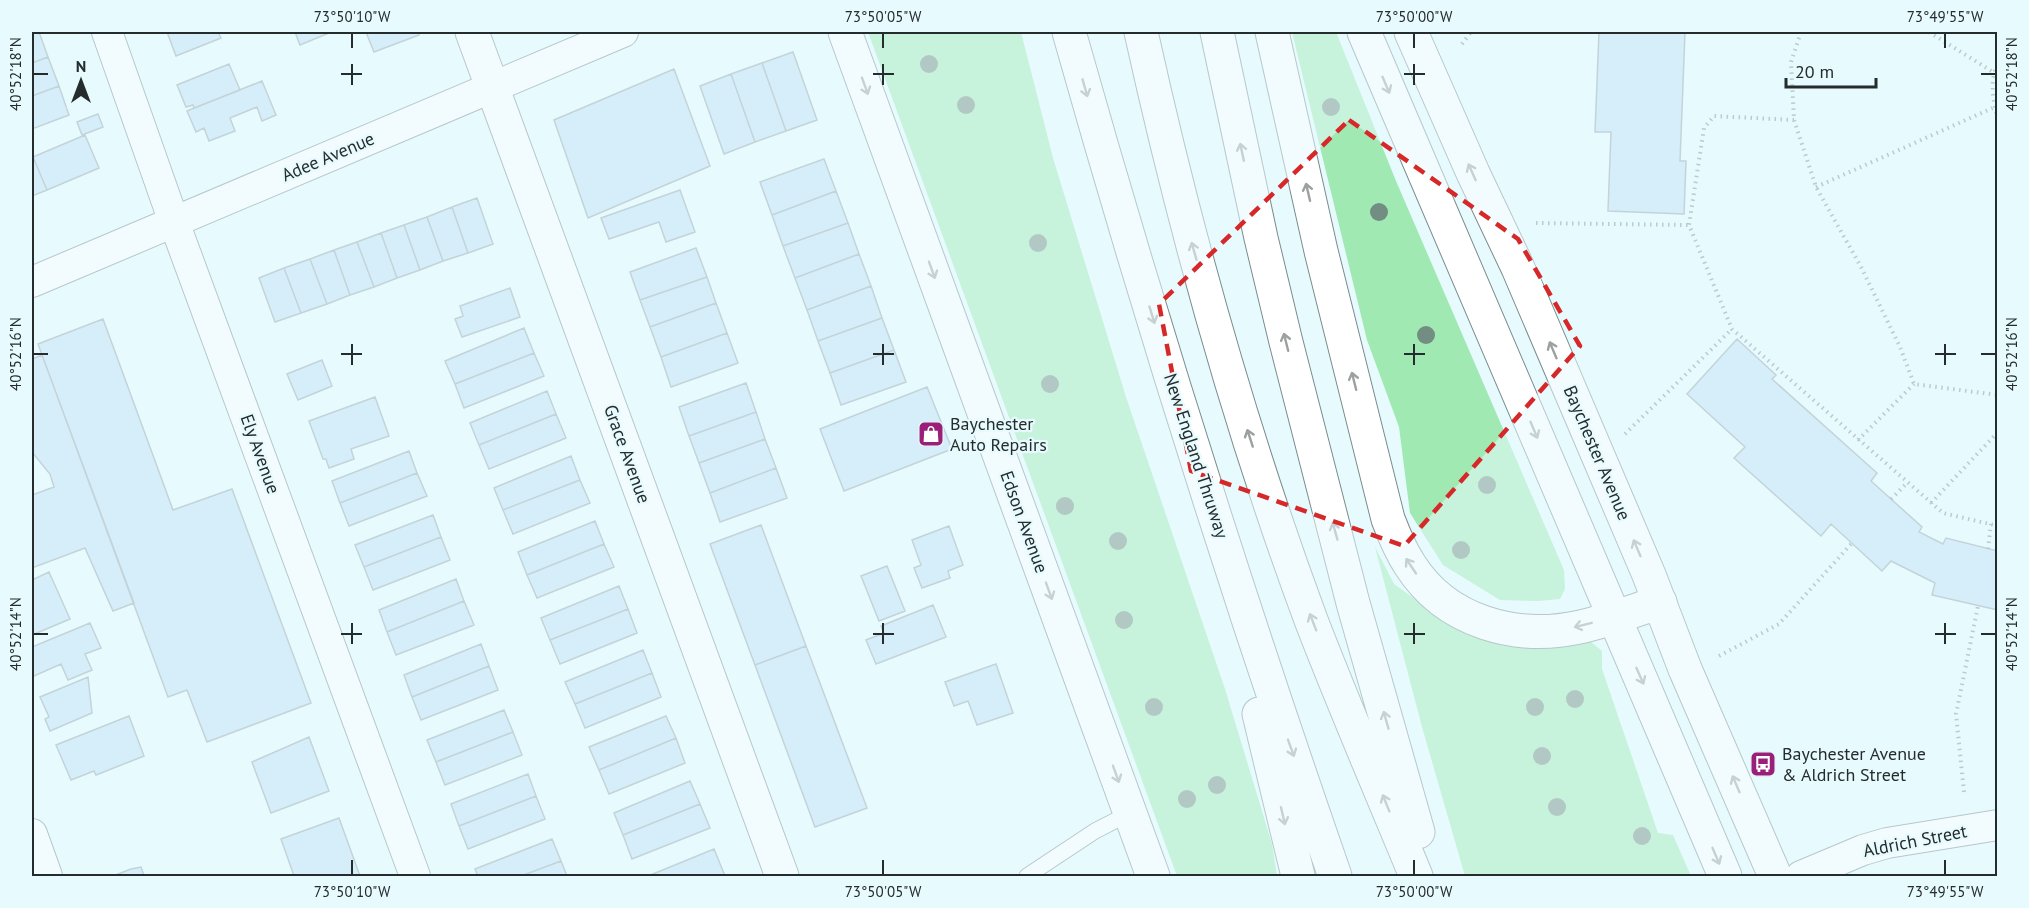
<svg xmlns="http://www.w3.org/2000/svg" width="2029" height="908" font-family="'PT Sans',sans-serif">
<rect width="100%" height="100%" fill="#e7fafd"/>
<path fill="#a0e9b3" d="M868 32H1021L1053 158 1126 397 1225 689 1272 844 1277 876H1177Z
M1292 32H1336L1396 181 1564 570 1565 589 1560 599 1538 601 1500 600 1443 565 1410 513 1399 427 1367 340Z
M1375 547 1394 584 1419 602 1471 635 1523 646 1590 641 1602 651V669L1658 833 1673 835 1691 876H1465L1422 727Z"/>
<path fill="#bfe1f5" stroke="#98a6ae" stroke-width="1.5" d="M32 32H39L48 57 32 63Z
M167 32H218L221 38 176 56Z
M295 32H329V33L300 45Z
M366 32H418L419 35 374 52Z
M1599 32H1685L1680 161H1686L1684 214 1608 211 1611 132H1595Z
M793 52 817 120 786 131 762 63Z
M48 57 59 86 32 96V63Z
M762 63 786 131 755 142 731 74Z
M229 64 240 90 194 108 193 105 186 107 177 85Z
M674 69 710 166 588 218 554 120Z
M731 74 755 142 724 154 700 86Z
M262 81 276 115 262 121 257 107 230 118 235 131 209 141 204 128 196 132 187 111Z
M59 86 69 115 32 129V96Z
M98 114 103 127 82 135 77 122Z
M85 135 99 168 47 190 33 157Z
M33 157 47 190 32 196V158Z
M824 159 836 191 772 215 760 182Z
M680 190 695 232 666 242 659 222 609 239 601 218Z
M836 191 848 223 783 246 772 215Z
M477 198 493 244 468 253 452 207Z
M452 207 468 253 443 261 427 217Z
M427 217 443 261 420 270 404 225Z
M848 223 859 254 795 278 783 246Z
M404 225 420 270 397 278 381 233Z
M381 233 397 278 374 287 357 242Z
M357 242 374 287 350 295 334 250Z
M696 248 707 277 640 300 630 272Z
M334 250 350 295 327 304 310 259Z
M859 254 871 286 807 310 795 278Z
M310 259 327 304 301 313 284 268Z
M284 268 301 313 275 322 259 278Z
M707 277 716 303 650 327 640 300Z
M871 286 882 318 818 341 807 310Z
M510 288 520 317 462 337 455 319 463 316 460 306Z
M716 303 727 333 661 357 650 327Z
M882 318 894 350 830 373 818 341Z
M103 319 173 510 232 489 311 703 207 742 187 690 168 697 38 344Z
M524 328 534 353 455 384 445 361Z
M727 333 738 363 671 387 661 357Z
M1737 339 1776 375 1772 379 1877 473 1871 481 1922 527 1919 532 1943 544 1946 538 1998 551V610L1932 595 1935 583 1891 561 1882 571 1831 524 1821 536 1734 458 1745 447 1687 394Z
M894 350 906 382 841 405 830 373Z
M534 353 544 376 464 408 455 384Z
M42 355 134 603 113 611 85 548 32 568V495L54 487 50 474 32 452V359Z
M322 360 332 386 298 400 287 374Z
M746 383 756 412 689 436 679 407Z
M927 387 952 449 844 491 820 429Z
M547 391 556 414 479 445 470 423Z
M375 397 389 436 351 449 354 459 329 468 326 459H323L309 421Z
M756 412 765 439 699 463 689 436Z
M556 414 566 438 489 469 479 445Z
M765 439 776 468 710 493 699 463Z
M409 451 417 473 340 503 332 481Z
M571 456 580 480 503 510 494 488Z
M776 468 787 498 720 522 710 493Z
M417 473 427 496 349 526 340 503Z
M580 480 590 503 513 534 503 510Z
M433 515 441 537 364 567 355 545Z
M595 521 604 544 527 575 518 552Z
M761 525 806 646 755 665 710 544Z
M949 526 963 565 948 571 950 578 922 588 914 568 921 565 912 540Z
M441 537 450 560 373 590 364 567Z
M604 544 614 567 537 598 527 575Z
M887 566 905 611 879 621 861 576Z
M49 572 70 619 32 635V580Z
M456 579 464 601 387 632 379 610Z
M619 586 628 609 550 640 541 618Z
M464 601 474 625 396 655 387 632Z
M933 605 946 637 876 664 866 640 884 633 881 626Z
M628 609 637 633 560 664 550 640Z
M90 623 101 648 85 654 92 670 68 680 61 664 34 676 32 670V647Z
M481 644 489 666 412 697 404 675Z
M806 646 867 808 815 827 755 665Z
M643 650 652 673 575 704 565 682Z
M996 664 1013 713 977 725 968 701 954 706 945 682Z
M489 666 498 690 421 720 412 697Z
M652 673 661 697 585 728 575 704Z
M88 677 92 713 50 731 45 719 49 717 40 697Z
M504 710 513 732 436 762 427 740Z
M129 716 144 756 96 775 94 771 71 780 56 745Z
M666 716 676 738 599 770 589 747Z
M513 732 522 755 445 785 436 762Z
M309 737 329 791 271 813 252 762Z
M676 738 685 763 609 794 599 770Z
M528 774 536 796 459 826 451 804Z
M690 781 700 804 623 835 614 813Z
M536 796 545 819 468 849 459 826Z
M700 804 710 828 632 859 623 835Z
M339 818 360 876H294L281 839Z
M552 839 561 861 521 876H478L475 869Z
M714 849 725 876H648Z
M561 861 567 876H521Z
M141 867 144 876H113L131 869Z"/>
<g fill="none" stroke-linecap="round" stroke-linejoin="round">
<g stroke="#7b8c8e" stroke-width="17">
<path id="lane" d="M1027 876 1095 831 1130 813"/>
</g>
<g stroke="#7b8c8e" stroke-width="32">
<path id="street" d="M107 32 174 222 415 876
M32 282 623 32
M32 834 47 876
M1801 876 1863 850 1887 843 1998 825"/>
</g>
<g stroke="#7b8c8e" stroke-width="35">
<path id="secondary" d="M472 32 782 876
M845 32 1153 876
M1364 32 1725 876
M1411 32 1473 173 1518 268 1649 575 1685 669 1775 876"/>
</g>
<g stroke="#7b8c8e" stroke-width="35">
<path id="highway" d="M1069 32C1149 316 1238 597 1335 876
M1141 32C1185 231 1240 429 1311 620 1344 706 1381 791 1416 876
M1217 32 1261 238 1286 342 1353 603 1418 832
M1272 32 1321 251 1388 519C1394 535 1400 550 1410 565 1446 622 1516 641 1580 627 1607 621 1633 611 1660 602
M1259 714 1298 876"/>
</g>
<path stroke="#859294" stroke-width="4" stroke-dasharray="1.5 4.5" stroke-linecap="butt" d="M1801 32 1791 62 1794 120 1816 187 1861 267 1900 347 1914 384 1998 395
M1929 32 1993 72
M1462 44 1471 32
M1998 65C1989 78 1993 103 1998 118
M1794 120 1714 116 1704 128 1689 225 1732 329 1943 513 1998 526
M1816 187 1995 107
M1536 223 1689 225
M1625 434 1732 329
M1858 440 1914 384
M1891 499 1907 483
M1931 503 1998 432
M1988 549 1991 524
M1719 656 1779 624 1852 543
M1964 792 1956 714 1978 606"/>
<use href="#lane" stroke="#fff" stroke-width="15"/>
<use href="#street" stroke="#fff" stroke-width="30"/>
<use href="#secondary" stroke="#fff" stroke-width="33"/>
<use href="#highway" stroke="#fff" stroke-width="33"/>
</g>
<g fill="#728d82">
<circle cx="929" cy="64" r="9"/>
<circle cx="966" cy="105" r="9"/>
<circle cx="1331" cy="107" r="9"/>
<circle cx="1379" cy="212" r="9"/>
<circle cx="1038" cy="243" r="9"/>
<circle cx="1426" cy="335" r="9"/>
<circle cx="1050" cy="384" r="9"/>
<circle cx="1487" cy="485" r="9"/>
<circle cx="1065" cy="506" r="9"/>
<circle cx="1118" cy="541" r="9"/>
<circle cx="1461" cy="550" r="9"/>
<circle cx="1124" cy="620" r="9"/>
<circle cx="1575" cy="699" r="9"/>
<circle cx="1154" cy="707" r="9"/>
<circle cx="1535" cy="707" r="9"/>
<circle cx="1542" cy="756" r="9"/>
<circle cx="1217" cy="785" r="9"/>
<circle cx="1187" cy="799" r="9"/>
<circle cx="1557" cy="807" r="9"/>
<circle cx="1642" cy="836" r="9"/>
</g>
<defs><path id="oneway-shaft" d="M-6 0H5M1.5-3L5.5 0L1.5 3" fill="none" stroke-width="1.6" stroke-linecap="round" stroke-linejoin="round" transform="scale(1.5)"/></defs>
<g stroke="#9da0a0">
<use href="#oneway-shaft" transform="translate(1386 85) rotate(67)"/>
<use href="#oneway-shaft" transform="translate(865 86) rotate(70)"/>
<use href="#oneway-shaft" transform="translate(1085 88) rotate(74)"/>
<use href="#oneway-shaft" transform="translate(1242 152) rotate(-102)"/>
<use href="#oneway-shaft" transform="translate(1472 172) rotate(-114)"/>
<use href="#oneway-shaft" transform="translate(1308 192) rotate(-103)"/>
<use href="#oneway-shaft" transform="translate(1194 251) rotate(-106)"/>
<use href="#oneway-shaft" transform="translate(932 270) rotate(70)"/>
<use href="#oneway-shaft" transform="translate(1152 315) rotate(73)"/>
<use href="#oneway-shaft" transform="translate(1286 342) rotate(-104)"/>
<use href="#oneway-shaft" transform="translate(1553 350) rotate(-113)"/>
<use href="#oneway-shaft" transform="translate(1354 381) rotate(-104)"/>
<use href="#oneway-shaft" transform="translate(1534 430) rotate(67)"/>
<use href="#oneway-shaft" transform="translate(1250 438) rotate(-108)"/>
<use href="#oneway-shaft" transform="translate(1335 531) rotate(-106)"/>
<use href="#oneway-shaft" transform="translate(1637 548) rotate(-113)"/>
<use href="#oneway-shaft" transform="translate(1411 566) rotate(-124)"/>
<use href="#oneway-shaft" transform="translate(1049 591) rotate(70)"/>
<use href="#oneway-shaft" transform="translate(1313 622) rotate(-111)"/>
<use href="#oneway-shaft" transform="translate(1583 625) rotate(166)"/>
<use href="#oneway-shaft" transform="translate(1640 676) rotate(66)"/>
<use href="#oneway-shaft" transform="translate(1386 720) rotate(-106)"/>
<use href="#oneway-shaft" transform="translate(1291 748) rotate(70)"/>
<use href="#oneway-shaft" transform="translate(1116 774) rotate(70)"/>
<use href="#oneway-shaft" transform="translate(1736 784) rotate(-113)"/>
<use href="#oneway-shaft" transform="translate(1386 803) rotate(-112)"/>
<use href="#oneway-shaft" transform="translate(1283 816) rotate(77)"/>
<use href="#oneway-shaft" transform="translate(1716 856) rotate(67)"/>
</g>
<path d="M0 0H2029V908H0ZM1349 120 1518 239 1580 346 1404 546 1191 471 1159 304Z" fill="#e7fafd" fill-opacity=".55" fill-rule="evenodd"/>
<path fill="none" stroke="#d62828" stroke-width="4.5" stroke-dasharray="12 8" stroke-linejoin="round" d="M1349 120 1518 239 1580 346 1404 546 1191 471 1159 304Z"/>
<path fill="none" stroke="#252c2d" stroke-width="2" d="M352 33V48M883 33V48M1414 33V48M1945 33V48M352 64V85M883 64V85M1414 64V85M33 74H48M341 74H362M873 74H894M1404 74H1425M1981 74H1996M352 344V365M883 344V365M1414 344V365M1945 344V365M33 354H48M341 354H362M873 354H894M1404 354H1425M1935 354H1956M1981 354H1996M352 623V644M883 623V644M1414 623V644M1945 623V644M33 634H48M341 634H362M873 634H894M1404 634H1425M1935 634H1956M1981 634H1996M352 860V875M883 860V875M1414 860V875M1945 860V875"/>
<defs>
<g id="shop-square" transform="scale(1.35)"><rect x="-9" y="-9" width="18" height="18" rx="4" fill="#991f78" stroke="#e7fafd"/><path d="M-5-2.5h2.3a2.7 3.5 0 0 1 5.4 0H5L5.5 6h-11ZM-1.5-2.5h3a1.5 2.3 0 0 0-3 0Z" fill="#fff"/></g>
<g id="bus-square" transform="scale(1.35)"><rect x="-9" y="-9" width="18" height="18" rx="4" fill="#991f78" stroke="#e7fafd"/><path d="M-5-6H5V4H4V6H2V4H-2V6H-4V4H-5ZM-3.5-4V0h7V-4ZM-3.5 1.2v1.5H-2V1.2ZM2 1.2v1.5H3.5V1.2Z" fill="#fff"/></g>
</defs>
<g fill-rule="evenodd">
<use href="#shop-square" x="931" y="434"/>
<use href="#bus-square" x="1763" y="764"/>
</g>
<g text-anchor="middle" stroke-width="4.5" stroke-linejoin="round" paint-order="stroke">
<g font-size="18" fill="#252c2d" stroke="#e7fafd">
<text transform="translate(328 157) rotate(-23)" y="6">Adee Avenue</text>
<text transform="translate(1597 453) rotate(67)" y="6">Baychester Avenue</text>
<text transform="translate(260 454) rotate(70)" y="6">Ely Avenue</text>
<text transform="translate(627 454) rotate(70)" y="6">Grace Avenue</text>
<text transform="translate(1196 456) rotate(72)" y="6">New England Thruway</text>
<text transform="translate(1024 522) rotate(70)" y="6">Edson Avenue</text>
<text transform="translate(1915 841) rotate(-11)" y="6">Aldrich Street</text>
</g>
<g font-size="18" fill="#252c2d" stroke="#e7fafd" text-anchor="start">
<text x="950" y="430">Baychester<tspan x="950" dy="21">Auto Repairs</tspan></text>
<text x="1782" y="760">Baychester Avenue<tspan x="1782" dy="21">&amp; Aldrich Street</tspan></text>
</g>
</g>
<rect width="2029" height="908" fill="none" stroke="#e7fafd" stroke-width="66"/>
<g transform="translate(81 81)" stroke="#e7fafd" stroke-width="4.5" paint-order="stroke">
<path d="M0-4.5L10 22L0 15L-10 22Z" fill="#252c2d"/>
<text y="-9" font-size="16" font-weight="bold" text-anchor="middle" fill="#252c2d">N</text>
</g>
<path d="M1786 78v9h90v-9" fill="none" stroke="#252c2d" stroke-width="3"/>
<text x="1795" y="78" font-size="18" fill="#252c2d" stroke="#e7fafd" stroke-width="4.5" paint-order="stroke">20 m</text>
<rect x="33" y="33" width="1963" height="842" fill="none" stroke="#252c2d" stroke-width="2"/>
<g font-size="15" text-anchor="middle" fill="#252c2d">
<text x="352" y="22">73°50'10"W</text>
<text x="883" y="22">73°50'05"W</text>
<text x="1414" y="22">73°50'00"W</text>
<text x="1945" y="22">73°49'55"W</text>
<text transform="translate(16 74) rotate(-90)" y="5">40°52'18"N</text>
<text transform="translate(2012 74) rotate(-90)" y="5">40°52'18"N</text>
<text transform="translate(16 354) rotate(-90)" y="5">40°52'16"N</text>
<text transform="translate(2012 354) rotate(-90)" y="5">40°52'16"N</text>
<text transform="translate(16 634) rotate(-90)" y="5">40°52'14"N</text>
<text transform="translate(2012 634) rotate(-90)" y="5">40°52'14"N</text>
<text x="352" y="897">73°50'10"W</text>
<text x="883" y="897">73°50'05"W</text>
<text x="1414" y="897">73°50'00"W</text>
<text x="1945" y="897">73°49'55"W</text>
</g>
</svg>
